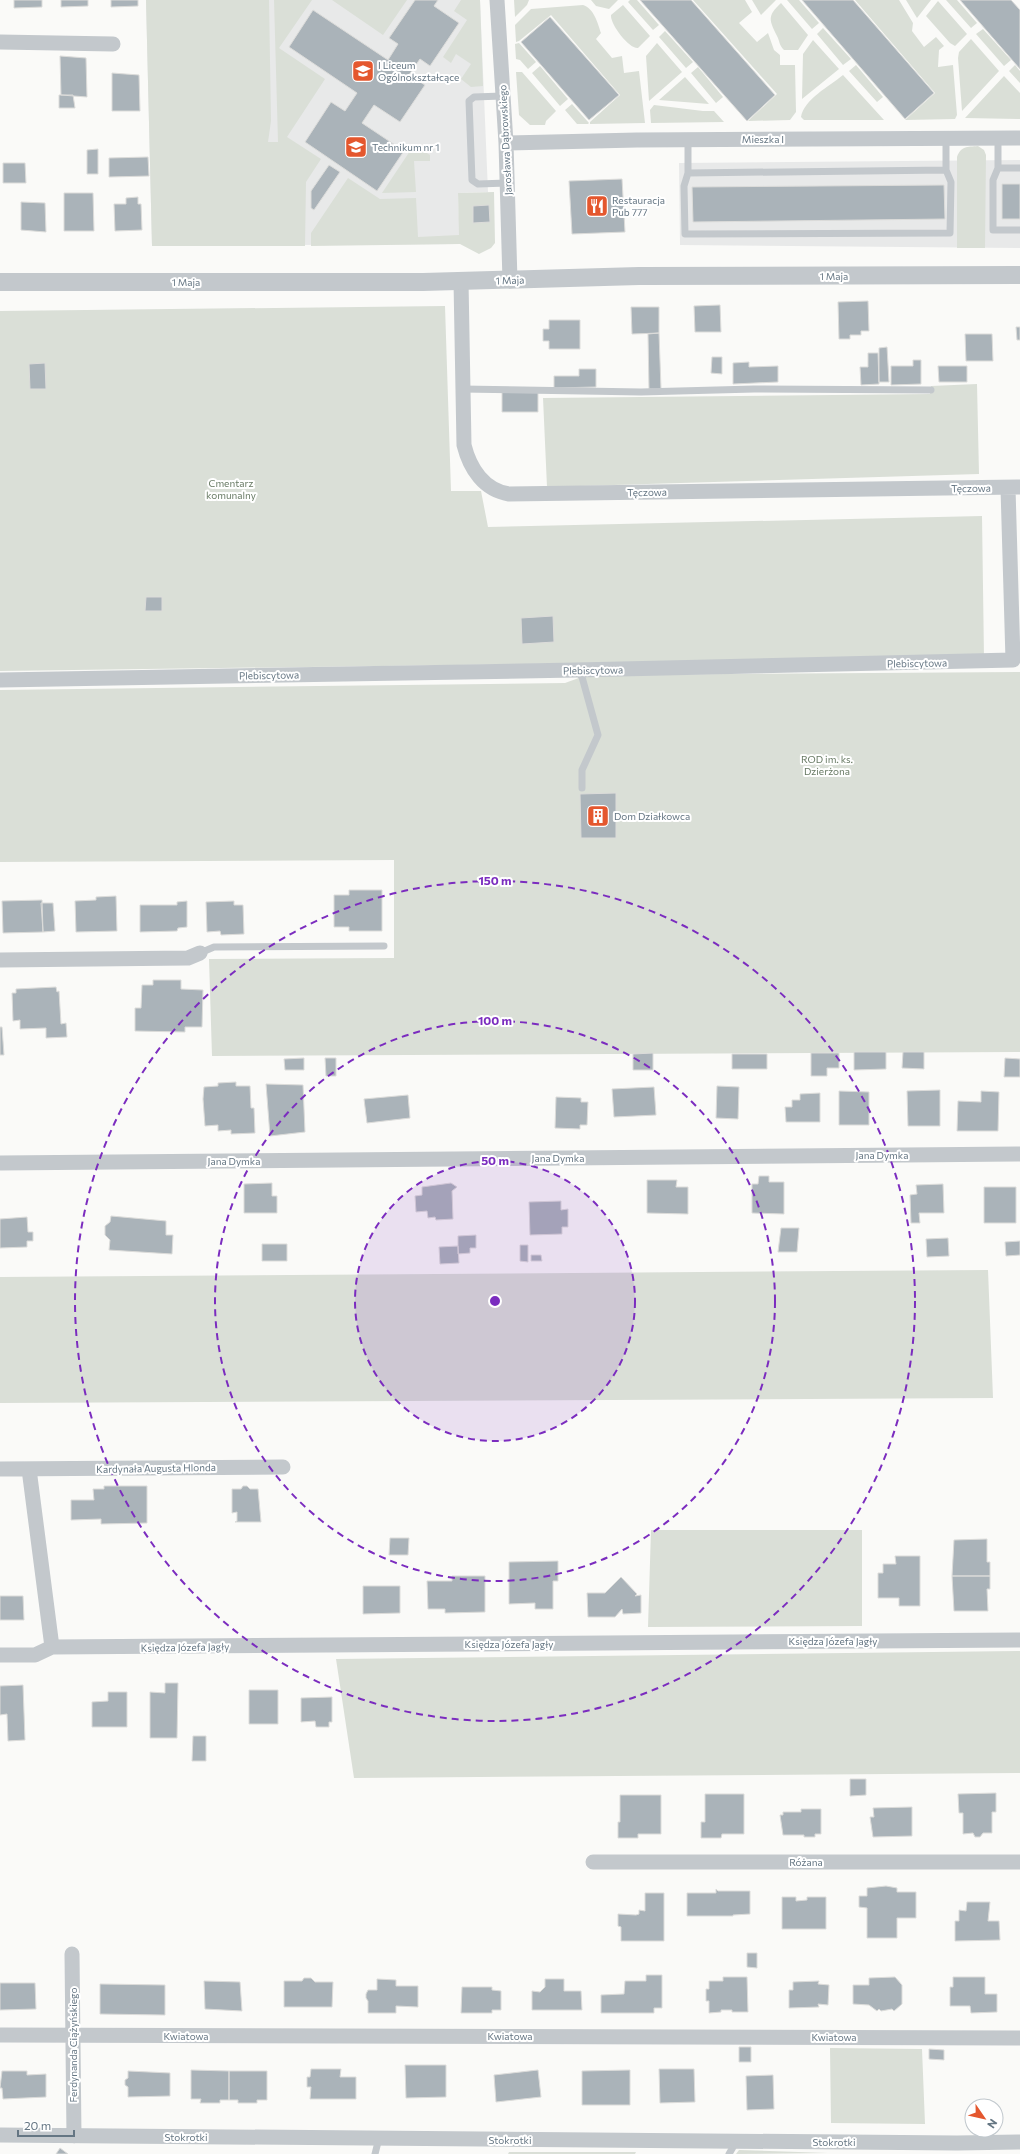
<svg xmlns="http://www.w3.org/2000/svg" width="1020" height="2154" font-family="Commissioner,sans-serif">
<rect width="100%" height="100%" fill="#fafaf8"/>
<path fill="#e8e9e9" d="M146 0H480L488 192 458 193 460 244 152 246Z
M1020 160V248L680 245 679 163Z"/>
<path fill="#dadfd7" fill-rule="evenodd" d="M146 0H269L271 121 268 142H278L274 0H312L279 48 325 79 287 137 321 159 306 182 305 246H152Z
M332 0H407L383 35Z
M461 0H480L483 86 471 87 461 79 471 64 456 54 451 63 443 57 467 20 454 11Z
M514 0H529L527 5 515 17Z
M591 0H618L609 9 596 6Z
M630 0H637L659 25 653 30 628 2Z
M693 0H745L752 12 739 23 757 42 768 33 774 50 780 55V65H795L796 112 790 120 748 121 777 94Z
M752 0H776L761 15Z
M787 0H799L819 23 812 29Z
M855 0H899L913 23 912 31 924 47 936 37 944 46 939 50 938 67 953 65 957 115 955 119 905 120 935 93Z
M906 0H931L917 18Z
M946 0H957L977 23 971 28Z
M938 1 967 34 955 46 950 43 926 16Z
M781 3 808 35 798 50H784C779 45 780 42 777 36 769 20 767 16 781 3Z
M583 5C594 8 598 24 601 33L596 39 612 58 622 56 624 73 639 71 645 123 590 124V122L620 95 551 15 519 41 516 42 515 25 531 9Z
M623 5 650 36 638 48C629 49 610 24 611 15Z
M823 28 851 59 843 65 817 34Z
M983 29 1011 60 1004 66 976 34Z
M665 31 693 62 686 68 659 37Z
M971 39 999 71 962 111 958 58 959 52Z
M813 40 839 69 802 99 803 54Z
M519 43 536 62 528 69 520 60 516 59 515 44Z
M657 43 682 72 649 101 646 56Z
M856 65 883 97 877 102 849 71Z
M1015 65 1020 71V83L1009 71Z
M540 66 568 99 560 106 532 73Z
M698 67 723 97 716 103 691 73Z
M516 72H522L556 111 546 121 545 125H530L519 115Z
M843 75 884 120H804L801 117C804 99 830 86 843 75Z
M1004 76 1020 93V119L965 118Z
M685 77 709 104 659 100Z
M572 104 589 123 588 124H577L565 110Z
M654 105 703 111H714L724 122 651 123 650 110Z
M414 145 430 155V161H414L416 192 382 193Z
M978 146 984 150 986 155 985 248H957V157C961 146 967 147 978 146Z
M348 178 380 199 416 198 418 237 459 235 458 193 494 192 495 243 491 248 479 254 460 244 311 246V233ZM473 206H489L473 222Z
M445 306 451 491H481L488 527 982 516 984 658 0 671V311Z
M977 384 979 474 547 487 543 398 930 394 931 386Z
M1020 672V1052L212 1056 209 959 394 958V860L0 862V690L565 683 587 675Z
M988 1270 993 1398 0 1403V1277Z
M651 1530H862V1626L648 1627Z
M1020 1651V1773L354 1778 336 1659Z
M830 2048 922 2049 925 2124 831 2123Z
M739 2150 828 2153 736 2154Z
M509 2152H636L635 2154H508Z"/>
<path fill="#aab3b9" stroke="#dcdcda" d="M14 0H42V7L14 8Z
M61 0H88V6L61 7Z
M111 0H138V6L111 7Z
M415 0H438L434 6 459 23 430 66 420 59 409 75 425 85 400 122 374 105 362 123 404 151 377 191 305 142 331 102 345 111 357 93 289 47 313 10 388 60 398 44 389 38Z
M640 0H691L775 95 747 121Z
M802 0H853L934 93 905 119Z
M960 0H1011L1020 10V69Z
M550 17 619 95 589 120 521 42Z
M60 56 86 58 87 97 61 95Z
M112 73 139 75 140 111H112Z
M59 95H73L75 108H59Z
M98 149V174H87V150Z
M148 157 149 176 109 177V158Z
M3 163H25L26 183H3Z
M329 165 340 172 314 210 311 208V191Z
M622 179 625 232 572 234 569 181Z
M1002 184H1020V219H1002Z
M944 185 945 219 693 222 692 187Z
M64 193H93L94 231H64Z
M138 197V204H141L142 230 115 231 114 204H126V198Z
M21 202 45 203 46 232 21 230Z
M489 205 490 222 473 223V206Z
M868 301 869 331H861V335H850V339H839L838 302Z
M720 305 721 332H695L694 306Z
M631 307H659V333L632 334Z
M549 320H580V349H549V341H543V329H549Z
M1016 327H1020V340H1017Z
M659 333 661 389H649L648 334Z
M965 334H992L993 361H966Z
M887 347 889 382H879V348Z
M868 353H878L879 384 861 385 860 367H868Z
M712 357H722V374L711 373Z
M913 360H921V384L891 385V366H913Z
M749 362V367L778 366V382L733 384V363Z
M45 363 46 389H30L29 364Z
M938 366H967V382H939Z
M579 369H596V387L554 388V376H579Z
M502 392H538V412H502Z
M146 597H162V611H145Z
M553 616 554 642 522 644 521 618Z
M616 793V838H581L580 794Z
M349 890H382V931H349V927H334V895H349Z
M116 896 117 931 76 932 75 901 96 900V897Z
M42 900 43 932 3 933 2 901Z
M187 901V927L178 928 177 931 140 932V905H177V902Z
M234 901V905H243L244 934 221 935 220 931 207 932 206 902Z
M41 903H53L55 931 43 932Z
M153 980H181V989L203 990 202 1027H185V1032L135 1031V1008H141L142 985H153Z
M56 987 57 992 59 991 61 1024 66 1023 67 1037 46 1038V1028L20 1029V1020L13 1021 12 993H16V989Z
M0 1027H2L4 1055H0Z
M854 1052H886V1069L854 1070Z
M903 1052H924V1069L902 1068Z
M653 1053V1070H633V1054Z
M811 1053H839V1068H827V1076H811Z
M732 1054H767V1069H732Z
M304 1058V1070H285L284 1059Z
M325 1058H336V1076H326Z
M1005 1058 1020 1059V1077H1004Z
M236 1082V1086H250L251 1108H254L255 1133 231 1134V1130L218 1131V1125L205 1126 203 1099 204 1087 218 1086V1083Z
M266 1084 303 1085 305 1132 270 1136Z
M717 1086 739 1087 738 1119 716 1118Z
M654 1087 656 1115 614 1117 612 1089Z
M940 1090V1126H908L907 1091Z
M839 1091 869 1092V1125H839Z
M981 1091 999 1092 998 1131H957L958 1101 981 1102Z
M820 1093V1122H786L785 1107H792V1100H800V1094Z
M408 1095 410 1118 367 1123 364 1099Z
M556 1097 581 1098V1102H588L587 1125H580V1129L555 1128Z
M759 1176H769V1182H784V1214L752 1213V1184H758Z
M647 1180H677L676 1187H688V1214L647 1213Z
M272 1183V1196H277V1213H244V1184Z
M451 1183 457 1187 452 1191 453 1219 436 1220 435 1217 428 1218 427 1211 416 1212 415 1196 422 1195V1187Z
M943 1184 944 1213H919L920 1223H911L910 1195 917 1194 916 1185Z
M984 1187H1016V1223H984Z
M561 1201V1210L568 1209V1227H562V1234L530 1235 529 1202Z
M111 1216 166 1221V1235H173L172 1254 109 1250 110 1240 105 1235V1226L110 1222Z
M27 1217 28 1232H33V1241H27V1247L0 1248V1219Z
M781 1228H799L797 1252H778Z
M476 1235V1248H470V1253L458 1254V1236Z
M948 1238 949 1256 927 1257 926 1239Z
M1020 1241V1255L1006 1256 1005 1242Z
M262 1244H287V1261H262Z
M520 1245H528V1262L520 1261Z
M458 1246 459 1263 440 1264 439 1247Z
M531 1255H541L542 1261H531Z
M104 1486H147V1523L101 1524V1519L71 1520V1500H94L93 1489H104Z
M243 1486H247L250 1489H258L261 1522H235L237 1521V1512L232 1513V1489H241Z
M390 1538H409L408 1555H389Z
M987 1539V1562H990V1576H952L954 1540Z
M895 1556H920V1606H899V1598H878V1573H883V1564H896Z
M558 1561V1581H553V1609H535V1603L509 1604V1562Z
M452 1576H485V1612L445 1613V1609H428L427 1581H452Z
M952 1576H990V1589H987L988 1611H954Z
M621 1577 637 1594 635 1596 641 1595V1613L623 1614 622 1609 615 1617H588L587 1593H605Z
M363 1586H400V1613L363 1614Z
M0 1596H23L24 1620H0Z
M165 1683H178L177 1738H150V1692L165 1693Z
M23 1685 25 1740 8 1741 7 1714 0 1715V1686Z
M249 1690H278V1724H249Z
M108 1692H127V1727H92V1702L108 1701Z
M332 1697V1722H329V1727H316L315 1721 301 1722V1698Z
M193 1736H206V1761H192Z
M850 1779H866V1795L850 1796Z
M996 1793V1812H992V1833H983L980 1837H975L973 1833 963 1834V1813H959L958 1794Z
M705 1794H744V1834H722L721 1838H701V1822H705Z
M620 1795H661V1834H638V1838H618V1822H620Z
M912 1807V1836L873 1837 870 1817H874L873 1808Z
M801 1809H821V1834H815V1837H804V1835H783L780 1815H783V1812H801Z
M886 1886 897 1888V1892H916V1918H897V1938H867V1908L859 1907V1896H867V1888Z
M716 1889 718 1891H750V1914L733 1915V1916H687V1893H716Z
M645 1893H664V1941H621V1927L618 1926V1914L636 1915 639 1914V1910L645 1911Z
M782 1897H796V1901L807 1900V1897H826V1929H782Z
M967 1902H990L988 1921H999L1000 1940 955 1941V1921H959V1910L966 1911Z
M747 1953H757V1968L747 1967Z
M646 1975H662V2008H654V2013H601V1995L624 1994 625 1981H646Z
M723 1977H747L748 2012H732V2010H721V2012L709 2013V2001H706V1989H709V1981H723Z
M895 1977 902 1985V2004L894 2011 892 2009 881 2011 879 2009 877 2011 869 2005 853 2004V1985H869V1978Z
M953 1977H985V1994H997V2012L971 2013 970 2006H950V1987H953Z
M304 1978H311L315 1982H333L332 2007H284V1981H302Z
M377 1979 396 1980V1986H418V2007L396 2006V2013H368V2001L366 1998V1994L368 1990H377Z
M545 1979H564V1991H581L582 2010H532V1991L540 1992 545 1987Z
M204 1981 240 1982 242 2011 205 2009Z
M819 1981 818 1984 829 1985 828 2005 818 2004 819 2007 789 2008V1990H793V1982Z
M0 1983H35L36 2009 0 2010Z
M100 1984 165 1985V2015L100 2014Z
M462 1987H492V1990L501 1991V2010H492V2013H461Z
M739 2047H751V2062H739Z
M929 2049 944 2050V2060L929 2059Z
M405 2065H446V2097L406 2098Z
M311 2069H341L340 2077H356V2099H310L311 2087H307V2077H310Z
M659 2069H694L695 2102 660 2103Z
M191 2070 229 2071V2100H220V2103H200L201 2099H191Z
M538 2070 541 2097 496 2102 494 2075Z
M630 2070V2105H582V2071Z
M2 2071H27V2075L46 2074V2097L3 2099 2 2088H0Z
M128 2071 170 2073V2096L128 2097V2087L125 2085V2080L128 2078Z
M229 2071H267V2100H257V2103H238V2100H229Z
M773 2075 774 2109 747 2110 746 2076Z
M60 2148 68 2154H56Z"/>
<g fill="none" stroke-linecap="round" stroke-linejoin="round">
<path stroke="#c3c8cc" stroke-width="7" d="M502 96 474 97 469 101 472 180 478 184 507 183
M998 138V168L993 180V230H1020
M688 140V173L684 186 685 234 950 233 951 182 946 170V138
M998 168H1020
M688 173 946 170
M462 389 641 392 754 389 931 390
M576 670 582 677 598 735 582 770V788
M200 953 214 947 384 946
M375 2154 379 2138
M729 2154 736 2142"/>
<path stroke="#c3c8cc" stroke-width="15" d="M497 0 506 143 510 281
M0 42 113 44
M506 143 637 140 1020 138
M461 281 464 445C470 469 484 490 509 494L1020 487
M0 680 576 670 1013 660 1008 488
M0 960 188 958 200 953
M0 1163 1020 1154
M0 1469 283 1467
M29 1469 52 1647
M0 1655H35L52 1647 1020 1640
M593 1862H1020
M72 1954 74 2136
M0 2035 1020 2038
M0 2135 957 2143 1020 2142"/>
<path stroke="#c3c8cc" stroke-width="18" d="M0 282H423L639 276 1020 275"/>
</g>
<circle cx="495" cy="1301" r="140" fill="#7b2cbf" fill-opacity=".12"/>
<g fill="none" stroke="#7b2cbf" stroke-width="2" stroke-dasharray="7 5">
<circle cx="495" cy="1301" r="140"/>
<circle cx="495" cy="1301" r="280"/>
<circle cx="495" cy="1301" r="420"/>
</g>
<defs>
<g id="school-square" transform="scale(1.15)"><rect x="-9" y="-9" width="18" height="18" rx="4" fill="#e4572e" stroke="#fff"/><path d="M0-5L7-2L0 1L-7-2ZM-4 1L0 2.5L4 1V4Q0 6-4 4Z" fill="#fff"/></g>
<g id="restaurant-square" transform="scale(1.15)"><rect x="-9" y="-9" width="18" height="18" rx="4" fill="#e4572e" stroke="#fff"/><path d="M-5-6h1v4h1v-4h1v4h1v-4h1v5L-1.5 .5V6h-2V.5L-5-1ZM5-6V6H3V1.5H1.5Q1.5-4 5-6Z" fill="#fff"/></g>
<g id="building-square" transform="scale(1.15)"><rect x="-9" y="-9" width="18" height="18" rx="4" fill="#e4572e" stroke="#fff"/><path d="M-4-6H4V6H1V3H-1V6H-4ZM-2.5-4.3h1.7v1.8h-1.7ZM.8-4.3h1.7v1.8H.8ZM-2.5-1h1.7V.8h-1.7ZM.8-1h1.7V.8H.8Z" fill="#fff"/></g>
</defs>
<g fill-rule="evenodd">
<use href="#school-square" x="363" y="71"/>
<use href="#school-square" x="356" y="147"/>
<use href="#restaurant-square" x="597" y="206"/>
<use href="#building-square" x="598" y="816"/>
</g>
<g text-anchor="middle" stroke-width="4" stroke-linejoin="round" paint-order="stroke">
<g font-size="10" fill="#657683" stroke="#fff" text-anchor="start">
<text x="378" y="69">I Liceum<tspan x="378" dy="12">Ogólnokształcące</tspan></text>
<text x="372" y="151">Technikum nr 1</text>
<text x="612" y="204">Restauracja<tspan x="612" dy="12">Pub 777</tspan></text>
<text x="614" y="820">Dom Działkowca</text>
</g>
<g font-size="10" fill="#657683" stroke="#fff">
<text x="763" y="143">Mieszka I</text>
<text transform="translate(505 140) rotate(-93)" y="4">Jarosława Dąbrowskiego</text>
<text x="834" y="280">1 Maja</text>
<text transform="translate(510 280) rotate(-2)" y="4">1 Maja</text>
<text x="186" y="286">1 Maja</text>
<text transform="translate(971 488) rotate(-1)" y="4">Tęczowa</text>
<text transform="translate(647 492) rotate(-1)" y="4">Tęczowa</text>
<text transform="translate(917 663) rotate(-1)" y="4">Plebiscytowa</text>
<text transform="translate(593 670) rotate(-1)" y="4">Plebiscytowa</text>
<text transform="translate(269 675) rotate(-1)" y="4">Plebiscytowa</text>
<text x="882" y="1159">Jana Dymka</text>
<text x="558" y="1162">Jana Dymka</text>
<text x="234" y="1165">Jana Dymka</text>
<text transform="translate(156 1468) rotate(-1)" y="4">Kardynała Augusta Hlonda</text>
<text x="833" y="1645">Księdza Józefa Jagły</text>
<text x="509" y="1648">Księdza Józefa Jagły</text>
<text transform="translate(185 1647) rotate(-1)" y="4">Księdza Józefa Jagły</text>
<text x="806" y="1866">Różana</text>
<text x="186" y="2040">Kwiatowa</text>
<text x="510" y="2040">Kwiatowa</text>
<text x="834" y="2041">Kwiatowa</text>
<text transform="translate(73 2045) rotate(-90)" y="4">Ferdynanda Ciążyńskiego</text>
<text x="186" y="2141">Stokrotki</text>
<text x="510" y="2144">Stokrotki</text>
<text x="834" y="2146">Stokrotki</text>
</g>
<g font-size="10" fill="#687a64" stroke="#fff">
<text x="231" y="487">Cmentarz<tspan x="231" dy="12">komunalny</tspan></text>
<text x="827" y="763">ROD im. ks.<tspan x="827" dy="12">Dzierżona</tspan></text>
</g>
</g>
<circle cx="495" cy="1301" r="6" fill="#7b2cbf" stroke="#fff" stroke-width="2"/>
<g font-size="12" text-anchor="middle" font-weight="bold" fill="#7b2cbf" stroke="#fff" stroke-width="4" stroke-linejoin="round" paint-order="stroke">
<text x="495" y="885">150 m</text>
<text x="495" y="1025">100 m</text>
<text x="495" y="1165">50 m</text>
</g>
<g transform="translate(984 2118) rotate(124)"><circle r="19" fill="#ffffff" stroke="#c1c8cd"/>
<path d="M0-3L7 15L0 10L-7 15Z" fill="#e4572e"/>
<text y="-6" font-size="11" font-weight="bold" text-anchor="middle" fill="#657683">N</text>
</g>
<path d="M18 2130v6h56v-6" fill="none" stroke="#657683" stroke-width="2"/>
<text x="24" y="2130" font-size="12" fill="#657683" stroke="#ffffff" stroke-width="3" paint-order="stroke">20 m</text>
</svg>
